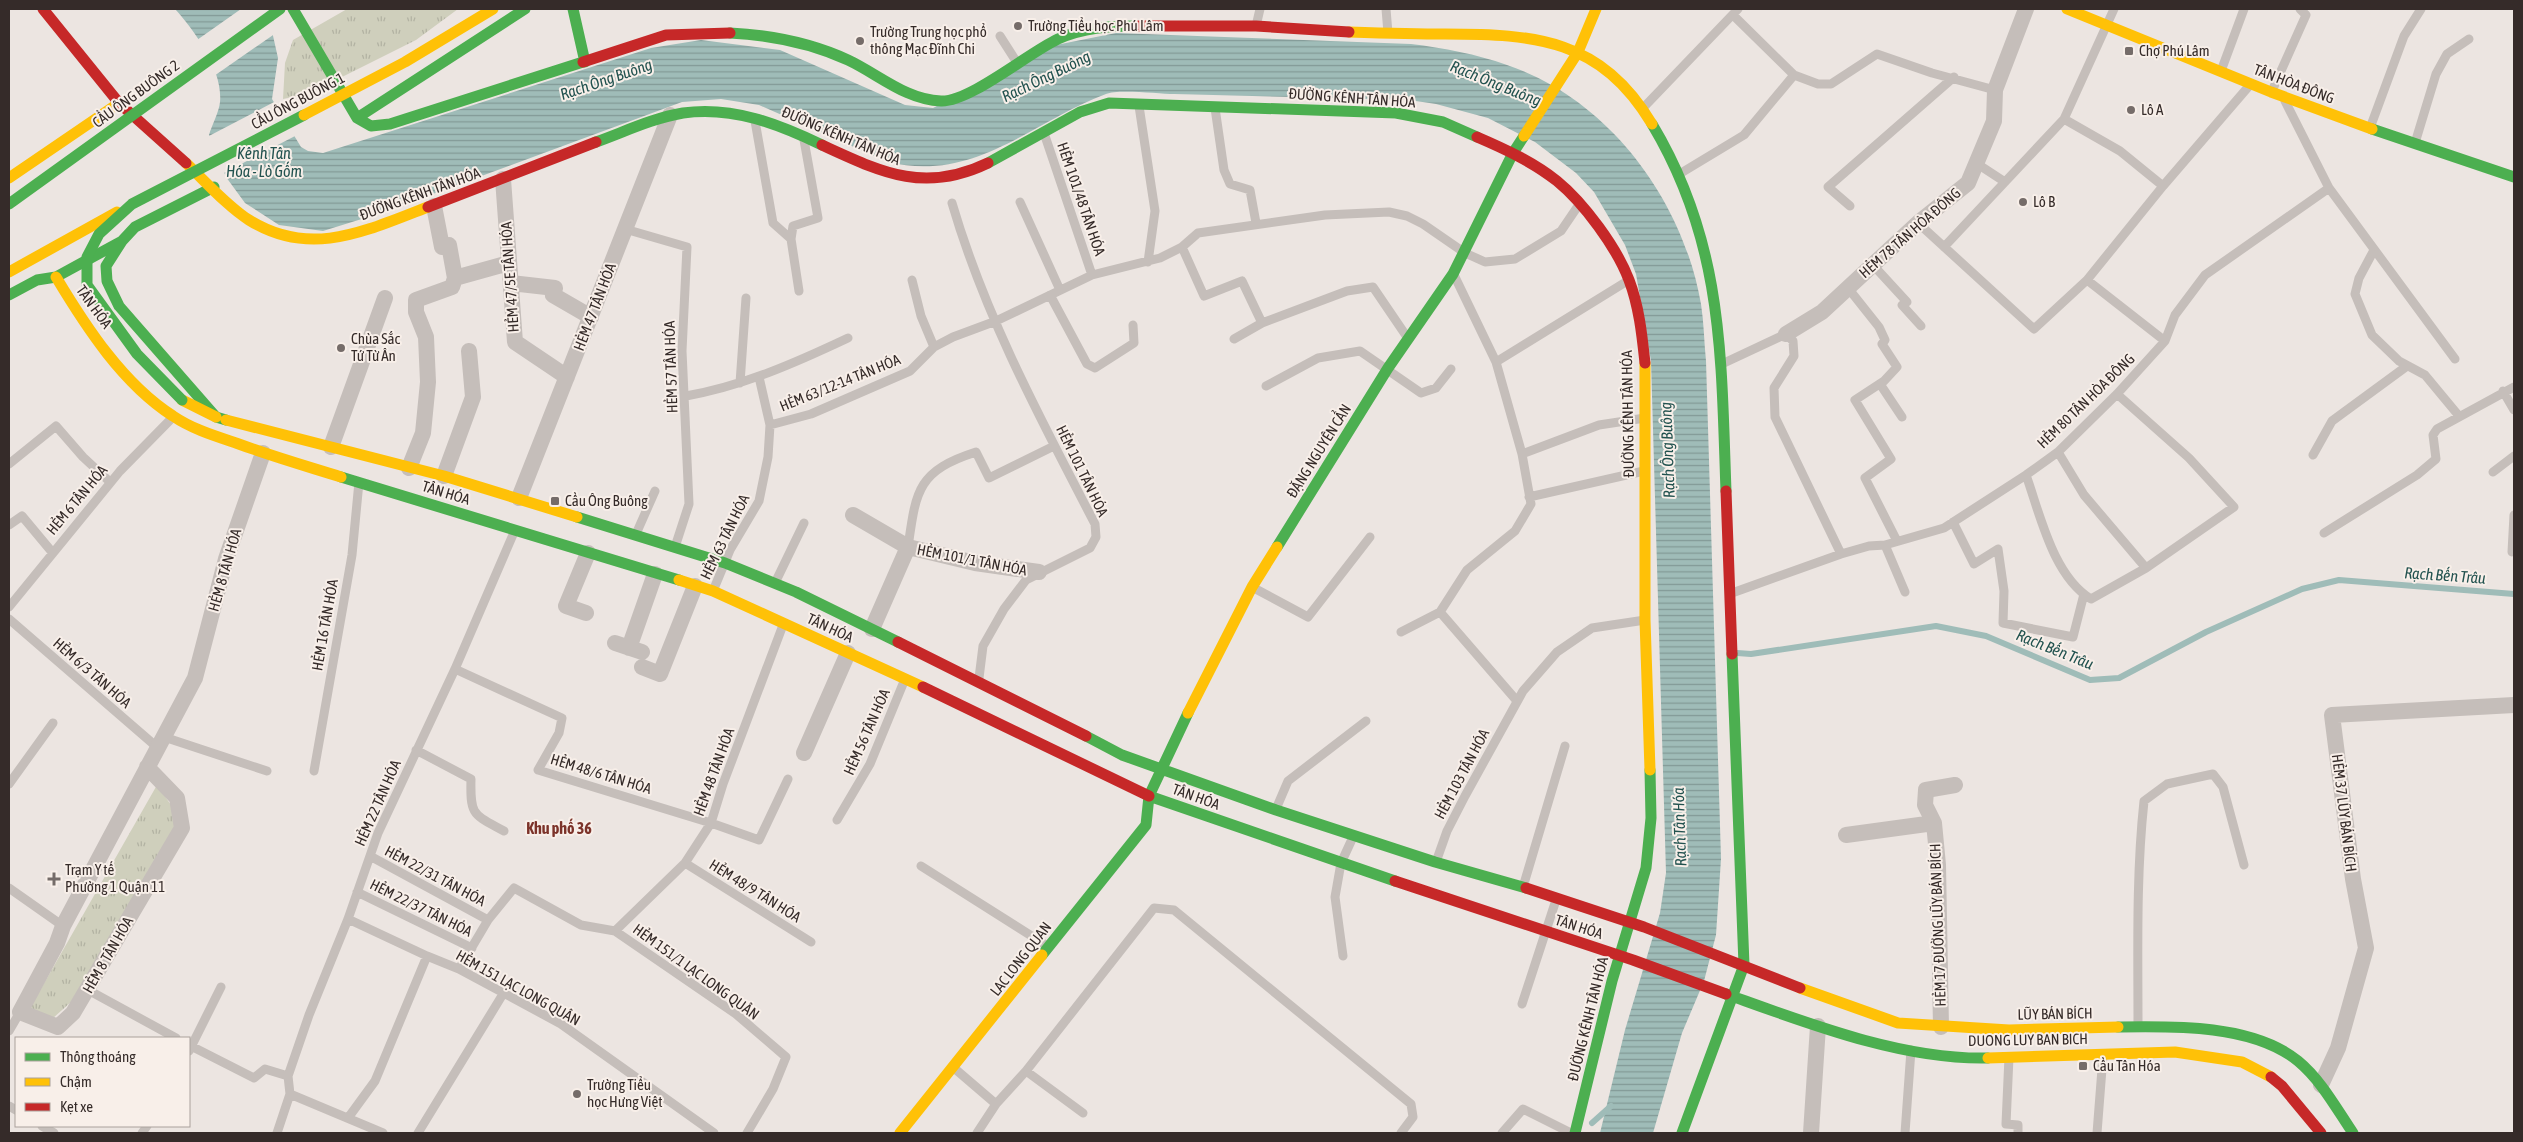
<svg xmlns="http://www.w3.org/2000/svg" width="2523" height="1142" font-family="'Asap Condensed',sans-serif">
<defs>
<pattern id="grass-tufts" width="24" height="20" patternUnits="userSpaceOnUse" patternTransform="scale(1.25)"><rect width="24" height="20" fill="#cfcfbc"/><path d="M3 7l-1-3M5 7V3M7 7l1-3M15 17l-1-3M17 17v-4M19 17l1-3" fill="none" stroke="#b2b2a2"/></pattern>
<pattern id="water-rules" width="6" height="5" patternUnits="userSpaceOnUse" patternTransform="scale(1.25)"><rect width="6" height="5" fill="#9fbcb8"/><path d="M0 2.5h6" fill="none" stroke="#829996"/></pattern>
</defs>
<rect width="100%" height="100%" fill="#ece5e1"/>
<path fill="url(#grass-tufts)" d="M347 9H458L416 40 310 93 283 99 285 63 293 40Z
M157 785 171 805 175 826 71 1002 52 1019 30 1008Z"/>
<path fill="url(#water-rules)" d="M175 9H267L278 58 272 99 301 147 308 151 323 153 651 48 701 40 780 50 905 105 933 108 1056 45 1116 33 1411 44C1444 48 1476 54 1507 65 1609 99 1683 200 1701 304 1704 323 1704 342 1706 361L1721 859 1716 935 1704 981 1682 1033 1653 1133H1600L1625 1030 1660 913 1666 873 1651 361 1636 274 1625 245 1594 192 1576 173 1535 142 1488 118 1436 104 1409 100C1330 98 1252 96 1174 94 1160 94 1118 89 1106 94 1031 122 975 183 888 162L759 105 721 99 682 102 381 213 323 231 279 225 245 203 226 177 209 135C212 125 219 112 220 102 223 70 195 31 175 9Z"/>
<path fill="#ece5e1" d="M241 9H270L276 33 214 76 197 40Z
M276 101 297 135 222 174 207 137Z"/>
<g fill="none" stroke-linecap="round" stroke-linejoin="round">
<path stroke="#9fbcb8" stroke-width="6" d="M1737 653 1751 654 1936 626 1986 636 2090 680 2119 678 2206 632 2302 589 2339 580 2514 594
M1592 1123 1611 1106"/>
<path stroke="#c5beba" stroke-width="9" d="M1386 9 1388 33
M1256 26 1260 9
M1000 36 1016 61
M2221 71 2244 9
M1794 75 1818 84H1831L1877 54 1932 73 1995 90
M2272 91 2306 15 2300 9
M2285 101 2329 188 2455 359
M1139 106 1155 211 1148 262
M1644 107 1738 9
M1215 108 1224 170 1230 184 1250 190 1256 223
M2064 119 2120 151 2163 186
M755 121 773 223 791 239 799 291
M2370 128 2404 36 2421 9
M1044 133 1092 275
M2415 143 2436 74 2447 54 2469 39
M1976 163 2005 182
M1681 173 1744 135 1794 75 1733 15
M1020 202 1060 290
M952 203C985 316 1041 420 1095 524L1096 537 1090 548 1026 580 1004 609 983 646 979 678
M1850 206 1828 187 1954 77
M1918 223 2034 329 2087 280 2163 186 2249 86
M625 229 687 247 682 351 689 504 675 547
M791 239 793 226 818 218 804 140
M1182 247 1204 296 1242 281 1262 323 1347 291 1373 287 1407 337
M1944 247 2064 119 2114 9
M2374 250 2359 278 2355 294 2372 335 2399 361 2425 375 2459 416
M1873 265 1907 302 1902 305 1921 326
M912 280 921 316 934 347
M2087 280 2165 341
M1848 288 1879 327 1885 340 1882 344 1897 367 1884 381 1855 400 1891 459 1865 478 1897 541
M1050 295 1087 364 1095 368 1134 343 1133 325
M1234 339 1262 323
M1496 362 1629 280
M1724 363 1786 334 1793 341 1794 356 1774 388 1775 417 1841 554
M740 383 746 298
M1880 384 1902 417
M1266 386 1318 358 1360 351 1421 393 1436 388 1451 369
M2503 391 2514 410
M686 396C743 386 795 363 848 338
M770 425 811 414 910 371 934 347 953 337 996 321 1092 275 1160 258 1182 247 1198 233 1325 215 1389 212 1407 216 1423 224 1465 253 1485 262 1515 259 1561 231 1578 206
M2058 452 2084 495 2146 568
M1522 454 1599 425 1645 418
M2313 455 2332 421 2407 366
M9 464 56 426 83 457 110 482
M2493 472 2514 456
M2026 475C2040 514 2053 576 2091 599L2146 568 2234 507 2189 458 2117 394
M1529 497 1644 471
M1953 522 1974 564 1998 549 2004 591 2003 623 2073 637 2084 594
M9 525 22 516 52 552
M2324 533 2417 475 2436 459 2433 435 2437 429 2514 387
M636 534 655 491
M1885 545 1905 592
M908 547C916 491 917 471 976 452L989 478 1054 446
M2512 552 2514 515
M775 583 804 523
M1252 587 1308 617 1370 537
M713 591 730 550 759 501 768 457 770 425 759 377
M1732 593 1841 554 1869 546 1885 545 1944 528 2026 475 2058 452 2117 394 2165 341 2175 315 2205 275 2329 188
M9 607 120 471 173 417
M1440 612 1517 701
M9 619 158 748
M1401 632 1440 612 1467 570 1515 531 1531 504 1522 454 1496 362 1455 277
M455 669 562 718 559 733 538 770 711 823 759 840 788 779
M164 737 267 771
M416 750 471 779C470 816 473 814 504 831
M314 771 352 555 359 482
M9 784 53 723
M1276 809 1288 781 1366 721
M837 820 870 764 905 679
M370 856 488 920
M1436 862 1447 831 1465 796 1523 691 1557 652 1592 628 1645 620
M685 863 811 942
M921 866 1049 947
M1523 887 1565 746
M9 888 63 926
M357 892 472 948
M348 919 427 956 459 969 561 1024 714 1133
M615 931 685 863 711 823 723 784 783 625
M1343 956 1335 897 1341 863 1353 837
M459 969 488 920 514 888 581 925 615 931 736 1014 786 1057 773 1089 747 1133
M88 990 176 1038
M1522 1004 1556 900
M2138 1025C2138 951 2136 875 2144 801L2167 784 2213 774 2223 787 2244 865
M9 1031 20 1012
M189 1045 254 1078 265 1069 288 1076
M189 1051 221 987
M2009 1057 2006 1124 2018 1125V1133
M954 1068 996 1104 1026 1071 1083 1113
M1026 1071 1154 908 1174 910 1411 1104 1413 1117 1401 1133
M290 1094 383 1133
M9 1106 16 1110
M348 1118 375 1081 427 956
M42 1126 54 1133
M142 1133 147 1126
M277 1133 290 1094 288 1076 309 1015 348 919 378 833 455 669 515 530
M418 1133 503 994
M977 1133 996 1104
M1502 1133 1523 1109 1571 1133
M1905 1133 1911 1050
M2097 1133 2103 1056"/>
<path stroke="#c5beba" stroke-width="16" d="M503 179 515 342 567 377
M455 278 509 263
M511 283 555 288 553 295 591 317
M1786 334 1822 312 1918 223 1968 183 1994 121 1995 90 2026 9
M331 447 385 298
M409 468 423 433 428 382 426 337 416 312V300L452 287 455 278 449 245 442 247 434 206
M444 476 473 397 469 351
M519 498 670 115
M853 515 908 547 975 563 1039 572
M586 613 566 606 588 553
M872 629 908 547
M615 643 642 652
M629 648 655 574
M642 667 660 674 695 586
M804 753 848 653
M147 767 177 798 182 828 73 1013 58 1027 20 1012 57 943 63 926 195 678 226 559 263 453
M1846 835 1934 823
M1941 1027 1938 865 1934 823 1925 805 1926 790 1955 785
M2321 1085 2338 1048 2366 948 2353 879 2332 715 2514 705
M1811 1133 1818 1026"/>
<path stroke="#4caf50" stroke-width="11" d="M293 9 357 118 371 126 390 124 583 62
M573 9 585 62
M730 33C770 35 811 43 848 60 878 74 906 100 941 101 970 102 1028 53 1058 39 1083 28 1109 26 1136 26
M357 118 525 9
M1652 124C1724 244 1721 357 1726 491
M2372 129 2514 177
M596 142C624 132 653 118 683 113 733 106 778 124 822 145
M988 163 1080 112 1109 103 1396 113 1443 122 1477 137
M122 241 106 266 107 281 119 306 216 417 226 420
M9 295 37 280 56 277 122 241 135 227 214 187
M341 477 679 580
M577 517 725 563 796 592 898 642
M1277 547 1388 368 1453 274 1513 153 1524 136
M1086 736 1122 755 1276 810 1435 862 1526 888
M1149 796 1395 881
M1042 955 1146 825 1149 796 1188 713
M1726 994C1807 1023 1902 1060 1988 1058
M2118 1027C2173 1026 2253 1024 2298 1061 2321 1080 2336 1108 2353 1133
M1575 1133 1612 981 1646 868 1651 818 1650 770
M1682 1133 1744 965 1732 654"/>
<path stroke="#ffc107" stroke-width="11" d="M2067 9 2271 92 2372 129
M1349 32C1381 33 1413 34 1445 34 1536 34 1601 39 1652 124
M1524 136 1578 52 1596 9
M186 163C205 181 227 206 249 220 311 259 367 230 428 207
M9 178 119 103
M9 272 117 212
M56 277C86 327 123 384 173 416 192 429 215 436 236 443 271 456 306 466 341 477
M1645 363V620L1650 770
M182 400 216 417
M226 420 444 476 577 517
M679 580 713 591 923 687
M1188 713 1252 587 1277 547
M1800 988 1898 1023 2009 1030 2118 1027
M1988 1058 2175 1052 2242 1062 2271 1077
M900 1133 1042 955"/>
<path stroke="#c62828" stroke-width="11" d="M43 9 119 103 186 163
M1136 26H1256L1349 32
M583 62 666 35 730 33
M1477 137C1505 149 1533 162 1557 181 1584 203 1617 248 1629 280 1639 306 1642 335 1645 363
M822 145C881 172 924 194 988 163
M428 207 596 142
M1726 491 1732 654
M898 642 1086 736
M923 687 1149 796
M1395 881 1633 960 1726 994
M1526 888 1644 927 1800 988
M2271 1077 2282 1086 2321 1133"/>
<path stroke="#4caf50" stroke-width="11" d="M9 204 280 9
M182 400 137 354 87 285V257L99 234 132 204 304 115"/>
<path stroke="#ffc107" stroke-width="11" d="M304 115 405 62 493 9"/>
</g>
<g fill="#756c69" stroke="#f8efe9" stroke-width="2">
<circle cx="1018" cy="26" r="5"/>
<circle cx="860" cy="41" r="5"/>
<rect x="2124" y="46" width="10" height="10" rx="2.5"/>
<circle cx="2131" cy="110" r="5"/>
<circle cx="2023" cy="202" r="5"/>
<circle cx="341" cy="348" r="5"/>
<rect x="550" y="496" width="10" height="10" rx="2.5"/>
<path d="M51.5 871.5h5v5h5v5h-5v5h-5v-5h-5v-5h5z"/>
<rect x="2078" y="1061" width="10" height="10" rx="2.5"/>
<circle cx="577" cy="1094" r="5"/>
</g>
<g text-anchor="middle" stroke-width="4" stroke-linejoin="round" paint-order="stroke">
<g font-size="15" fill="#352b29" stroke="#f8efe9" text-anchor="start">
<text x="1028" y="31">Trường Tiểu học Phú Lâm</text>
<text x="870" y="37">Trường Trung học phổ<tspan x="870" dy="17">thông Mạc Đĩnh Chi</tspan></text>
<text x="2139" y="56">Chợ Phú Lâm</text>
<text x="2141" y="115">Lô A</text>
<text x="2033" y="207">Lô B</text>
<text x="351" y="344">Chùa Sắc<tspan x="351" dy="17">Tứ Từ Ân</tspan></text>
<text x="565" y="506">Cầu Ông Buông</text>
<text x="65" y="875">Trạm Y tế<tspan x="65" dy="17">Phường 1 Quận 11</tspan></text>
<text x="2093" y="1071">Cầu Tân Hóa</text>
<text x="587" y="1090">Trường Tiểu<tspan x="587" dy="17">học Hưng Việt</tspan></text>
</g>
<g font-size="15" fill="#352b29" stroke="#f8efe9">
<text transform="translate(2294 84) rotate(21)" y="5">TÂN HÒA ĐÔNG</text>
<text transform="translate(136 94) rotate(-36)" y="5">CẦU ÔNG BUÔNG 2</text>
<text transform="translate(1352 98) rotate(4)" y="5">ĐƯỜNG KÊNH TÂN HÓA</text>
<text transform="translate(298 101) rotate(-28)" y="5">CẦU ÔNG BUÔNG 1</text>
<text transform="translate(841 136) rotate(23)" y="5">ĐƯỜNG KÊNH TÂN HÓA</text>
<text transform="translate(420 194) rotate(-20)" y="5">ĐƯỜNG KÊNH TÂN HÓA</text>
<text transform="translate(1081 199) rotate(71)" y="5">HẺM 101/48 TÂN HÓA</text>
<text transform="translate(1910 233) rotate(-41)" y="5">HẺM 78 TÂN HÒA ĐÔNG</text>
<text transform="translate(510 277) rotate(-94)" y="5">HẺM 47/5E TÂN HÓA</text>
<text transform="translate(94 307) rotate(54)" y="5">TÂN HÓA</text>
<text transform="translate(595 307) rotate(-69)" y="5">HẺM 47 TÂN HÓA</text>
<text transform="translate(671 367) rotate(-92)" y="5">HẺM 57 TÂN HÓA</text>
<text transform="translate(840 383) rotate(-22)" y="5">HẺM 63/12-14 TÂN HÓA</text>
<text transform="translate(2086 401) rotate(-44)" y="5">HẺM 80 TÂN HÒA ĐÔNG</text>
<text transform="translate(1628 414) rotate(-91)" y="5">ĐƯỜNG KÊNH TÂN HÓA</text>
<text transform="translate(1319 451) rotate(-58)" y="5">ĐẶNG NGUYÊN CẨN</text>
<text transform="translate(1082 471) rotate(64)" y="5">HẺM 101 TÂN HÓA</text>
<text transform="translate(446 493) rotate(17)" y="5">TÂN HÓA</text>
<text transform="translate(77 500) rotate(-50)" y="5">HẺM 6 TÂN HÓA</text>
<text transform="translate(725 537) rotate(-64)" y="5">HẺM 63 TÂN HÓA</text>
<text transform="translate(972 560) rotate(11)" y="5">HẺM 101/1 TÂN HÓA</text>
<text transform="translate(225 570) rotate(-74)" y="5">HẺM 8 TÂN HÓA</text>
<text transform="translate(325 625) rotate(-80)" y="5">HẺM 16 TÂN HÓA</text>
<text transform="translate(830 628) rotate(25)" y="5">TÂN HÓA</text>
<text transform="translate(92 673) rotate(41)" y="5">HẺM 6/3 TÂN HÓA</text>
<text transform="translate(867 732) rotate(-66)" y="5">HẺM 56 TÂN HÓA</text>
<text transform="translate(714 772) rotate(-70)" y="5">HẺM 48 TÂN HÓA</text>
<text transform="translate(601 774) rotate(17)" y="5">HẺM 48/6 TÂN HÓA</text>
<text transform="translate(1462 774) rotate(-62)" y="5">HẺM 103 TÂN HÓA</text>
<text transform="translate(1196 797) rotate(20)" y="5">TÂN HÓA</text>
<text transform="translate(378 803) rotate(-66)" y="5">HẺM 22 TÂN HÓA</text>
<text transform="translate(2344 813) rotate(83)" y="5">HẺM 37 LŨY BÁN BÍCH</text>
<text transform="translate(435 876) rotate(28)" y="5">HẺM 22/31 TÂN HÓA</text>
<text transform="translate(755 891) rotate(32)" y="5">HẺM 48/9 TÂN HÓA</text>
<text transform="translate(421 908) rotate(26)" y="5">HẺM 22/37 TÂN HÓA</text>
<text transform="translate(1938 925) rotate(-92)" y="5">HẺM 17 ĐƯỜNG LŨY BÁN BÍCH</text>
<text transform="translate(1579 927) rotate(18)" y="5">TÂN HÓA</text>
<text transform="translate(108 955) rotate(-60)" y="5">HẺM 8 TÂN HÓA</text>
<text transform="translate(1021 959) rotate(-52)" y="5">LAC LONG QUAN</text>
<text transform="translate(696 972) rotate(36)" y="5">HẺM 151/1 LẠC LONG QUÂN</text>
<text transform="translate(518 988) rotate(29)" y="5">HẺM 151 LẠC LONG QUÂN</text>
<text transform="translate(2055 1014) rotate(-1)" y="5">LŨY BÁN BÍCH</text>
<text transform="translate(1588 1019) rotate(-76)" y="5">ĐƯỜNG KÊNH TÂN HÓA</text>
<text transform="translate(2028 1040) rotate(-1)" y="5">DUONG LUY BAN BICH</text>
</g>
<g font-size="16" font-style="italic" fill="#22524f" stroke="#f8efe9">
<text transform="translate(1046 76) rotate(-26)" y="6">Rạch Ông Buông</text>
<text transform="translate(606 79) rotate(-19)" y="6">Rạch Ông Buông</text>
<text transform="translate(1496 83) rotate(22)" y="6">Rạch Ông Buông</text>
<text x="264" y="159">Kênh Tân<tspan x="264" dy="18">Hóa - Lò Gốm</tspan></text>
<text transform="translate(1667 450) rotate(-92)" y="6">Rạch Ông Buông</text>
<text transform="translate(2445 575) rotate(4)" y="6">Rạch Bến Trâu</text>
<text transform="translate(2055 649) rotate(22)" y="6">Rạch Bến Trâu</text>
<text transform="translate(1679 827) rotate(-92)" y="6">Rạch Tân Hóa</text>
</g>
<g font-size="16" font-weight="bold" fill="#7c332a" stroke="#f8efe9">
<text x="559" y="834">Khu phố 36</text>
</g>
</g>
<rect width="2523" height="1142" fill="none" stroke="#352b29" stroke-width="20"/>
<rect x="15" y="1037" width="175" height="90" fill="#f8efe9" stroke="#aaa19c"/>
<rect x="25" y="1053" width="25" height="8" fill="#4caf50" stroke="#aaa19c"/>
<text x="60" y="1062" font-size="15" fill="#352b29">Thông thoáng</text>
<rect x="25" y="1078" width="25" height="8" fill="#ffc107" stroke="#aaa19c"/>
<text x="60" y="1087" font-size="15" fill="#352b29">Chậm</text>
<rect x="25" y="1103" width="25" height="8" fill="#c62828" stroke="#aaa19c"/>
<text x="60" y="1112" font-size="15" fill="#352b29">Kẹt xe</text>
</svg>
